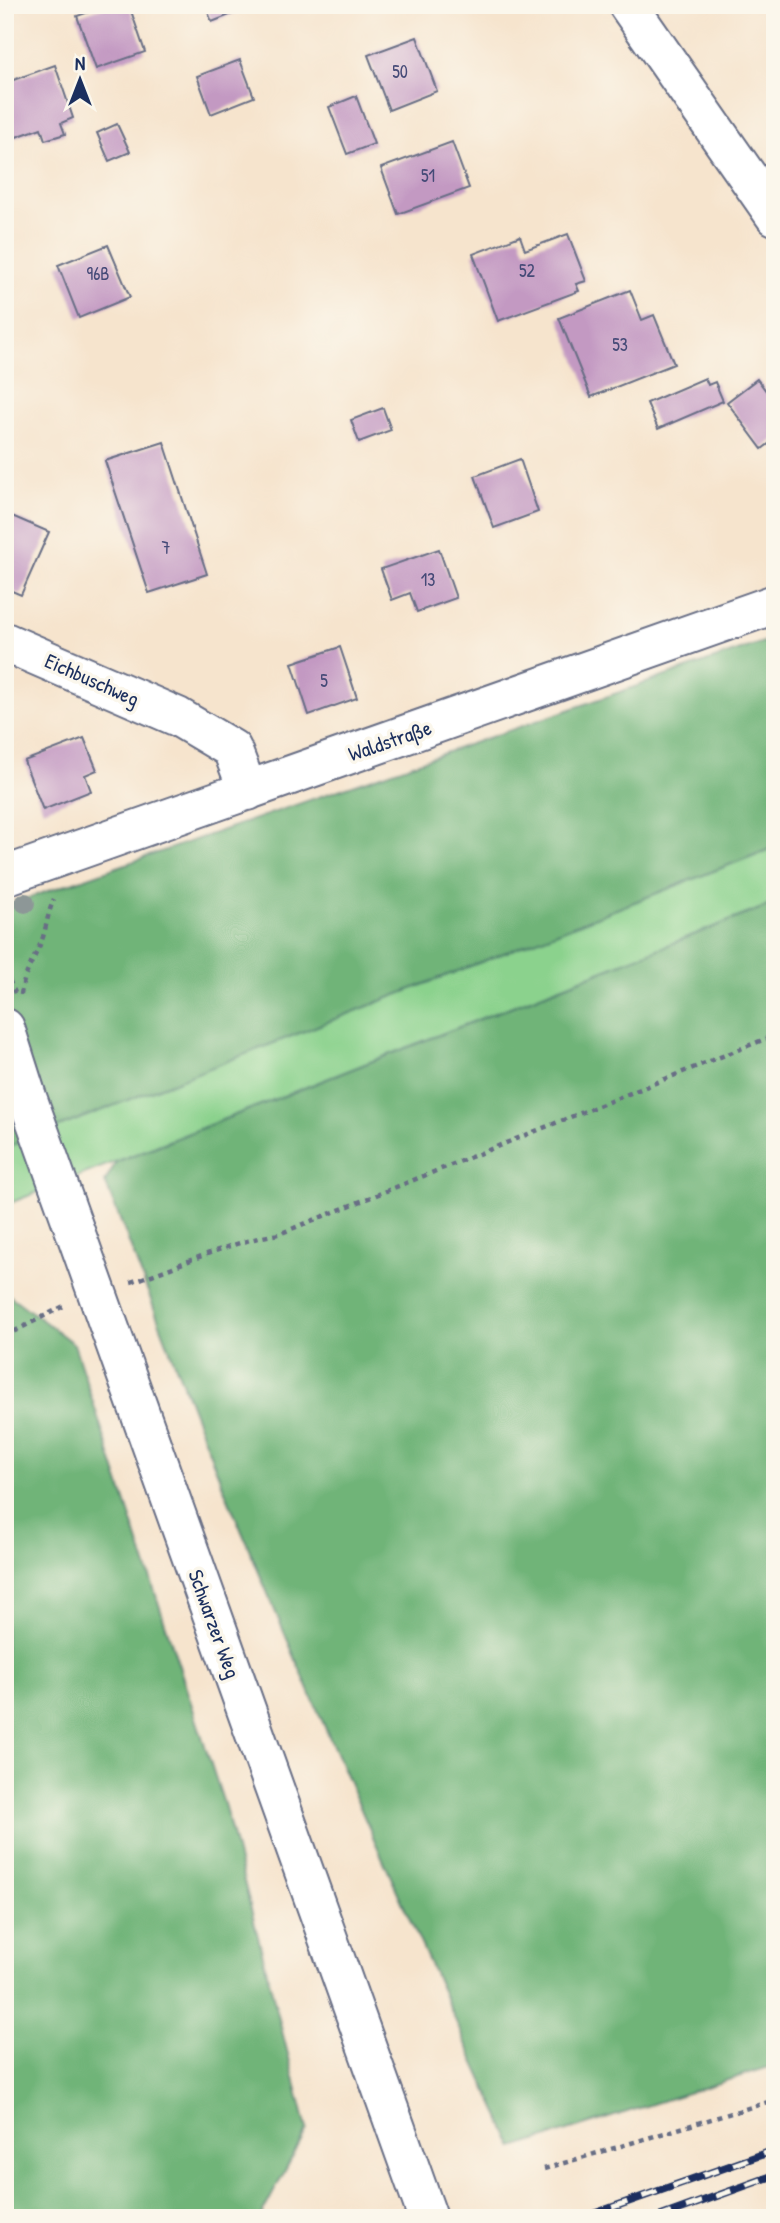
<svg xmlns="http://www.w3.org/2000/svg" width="780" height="2223" font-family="'Patrick Hand',sans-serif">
<rect width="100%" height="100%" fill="#fbf7ec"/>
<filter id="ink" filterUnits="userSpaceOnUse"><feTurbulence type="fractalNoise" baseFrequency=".0143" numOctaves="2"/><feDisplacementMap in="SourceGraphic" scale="14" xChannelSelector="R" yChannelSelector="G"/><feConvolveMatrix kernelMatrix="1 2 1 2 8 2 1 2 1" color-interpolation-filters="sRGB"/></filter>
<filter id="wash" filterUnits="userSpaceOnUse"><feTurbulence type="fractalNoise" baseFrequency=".00686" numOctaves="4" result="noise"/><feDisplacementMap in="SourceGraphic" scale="28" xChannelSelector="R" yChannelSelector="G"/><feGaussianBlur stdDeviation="1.57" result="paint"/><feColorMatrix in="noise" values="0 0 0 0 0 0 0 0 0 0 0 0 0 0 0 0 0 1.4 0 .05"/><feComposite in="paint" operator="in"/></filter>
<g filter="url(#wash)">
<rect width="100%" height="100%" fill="#f6e4cd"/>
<path fill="#8bd28d" stroke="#538076" stroke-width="2" d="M775 847V903L5 1205V1148Z"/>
<path fill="#70b478" stroke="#46726b" stroke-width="2" d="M775 638V847L5 1148V906Z
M775 903V2065L514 2148C409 1921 308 1694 214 1464 176 1370 143 1275 105 1182L116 1162Z
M5 1292 74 1344 225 1807 307 2129 260 2218H5Z"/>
<g id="blocks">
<path fill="#c399c2" d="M109 5H129L145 52 96 69 77 16Z
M205 5H255L212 22Z
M417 37 437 91 389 110 368 55Z
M240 60 254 97 211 114 197 76Z
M55 65 73 118 61 123 65 134 45 140 41 128 5 141V83Z
M356 96 374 144 347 154 329 107Z
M117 124 130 152 109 161 97 133Z
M452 142 469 188 398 214 381 168Z
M568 234 586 281 576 284 579 291 498 321 473 254 520 236 525 250Z
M108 245 130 297 79 318 58 265Z
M630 290 642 320 654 315 674 364 591 397 559 318Z
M705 378 708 385 715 382 723 401 658 429 647 403Z
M757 379 767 392 775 386V439L762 449 727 402Z
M383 408 391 430 359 442 351 420Z
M164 442 207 574 149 593 105 461Z
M520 459 538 512 494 528 475 476Z
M5 513 49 532 21 595 5 588Z
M439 549 456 598 417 612 410 593 392 600 381 569Z
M340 647 357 698 309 715 292 663Z
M84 738 97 770 85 775 91 791 43 810 24 761Z"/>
</g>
</g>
<g filter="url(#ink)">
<use href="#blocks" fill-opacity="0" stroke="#686e85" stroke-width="2"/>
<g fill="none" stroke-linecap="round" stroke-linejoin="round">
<g stroke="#686e85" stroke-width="42">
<path id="minor" d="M628 5 775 216
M5 642 178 717 232 749 248 791
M5 876 775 604
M5 1028 27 1097 428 2218"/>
</g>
<path stroke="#686e85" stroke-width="4.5" stroke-dasharray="5 5" stroke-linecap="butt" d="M5 971 15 993
M21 995C23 974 36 957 43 937 47 924 48 912 54 899
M131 1282C181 1266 227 1242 279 1234L775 1035
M5 1336 64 1306
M544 2169 775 2100"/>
<use href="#minor" stroke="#fff" stroke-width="38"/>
<g stroke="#1b2f5e" stroke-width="8">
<path id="rail" d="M582 2218 775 2150
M656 2218 775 2175"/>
</g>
<use href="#rail" stroke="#fbf7ec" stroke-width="5" stroke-dasharray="16" stroke-linecap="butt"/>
</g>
<circle fill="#8d9797" cx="25" cy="903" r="10"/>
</g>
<g text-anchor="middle" stroke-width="7" stroke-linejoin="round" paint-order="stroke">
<g font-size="18" fill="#454a77">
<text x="400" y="78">50</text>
<text x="428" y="182">51</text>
<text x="527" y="277">52</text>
<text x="98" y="280">96B</text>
<text x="620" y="351">53</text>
<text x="166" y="554">7</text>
<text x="428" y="586">13</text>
<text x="324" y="687">5</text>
</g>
<g font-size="21" fill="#1b2f5e" stroke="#fbf7ec">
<text transform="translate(92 680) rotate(24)" y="7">Eichbuschweg</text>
<text transform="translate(390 741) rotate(-19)" y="7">Waldstraße</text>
<text transform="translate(214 1624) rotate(70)" y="7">Schwarzer Weg</text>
</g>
</g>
<rect width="780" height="2223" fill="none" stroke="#fbf7ec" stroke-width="28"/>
<g transform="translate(80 80)" stroke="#fbf7ec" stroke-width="5" paint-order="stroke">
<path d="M0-5L12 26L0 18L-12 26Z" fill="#1b2f5e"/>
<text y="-10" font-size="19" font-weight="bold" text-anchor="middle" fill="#1b2f5e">N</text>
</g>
</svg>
